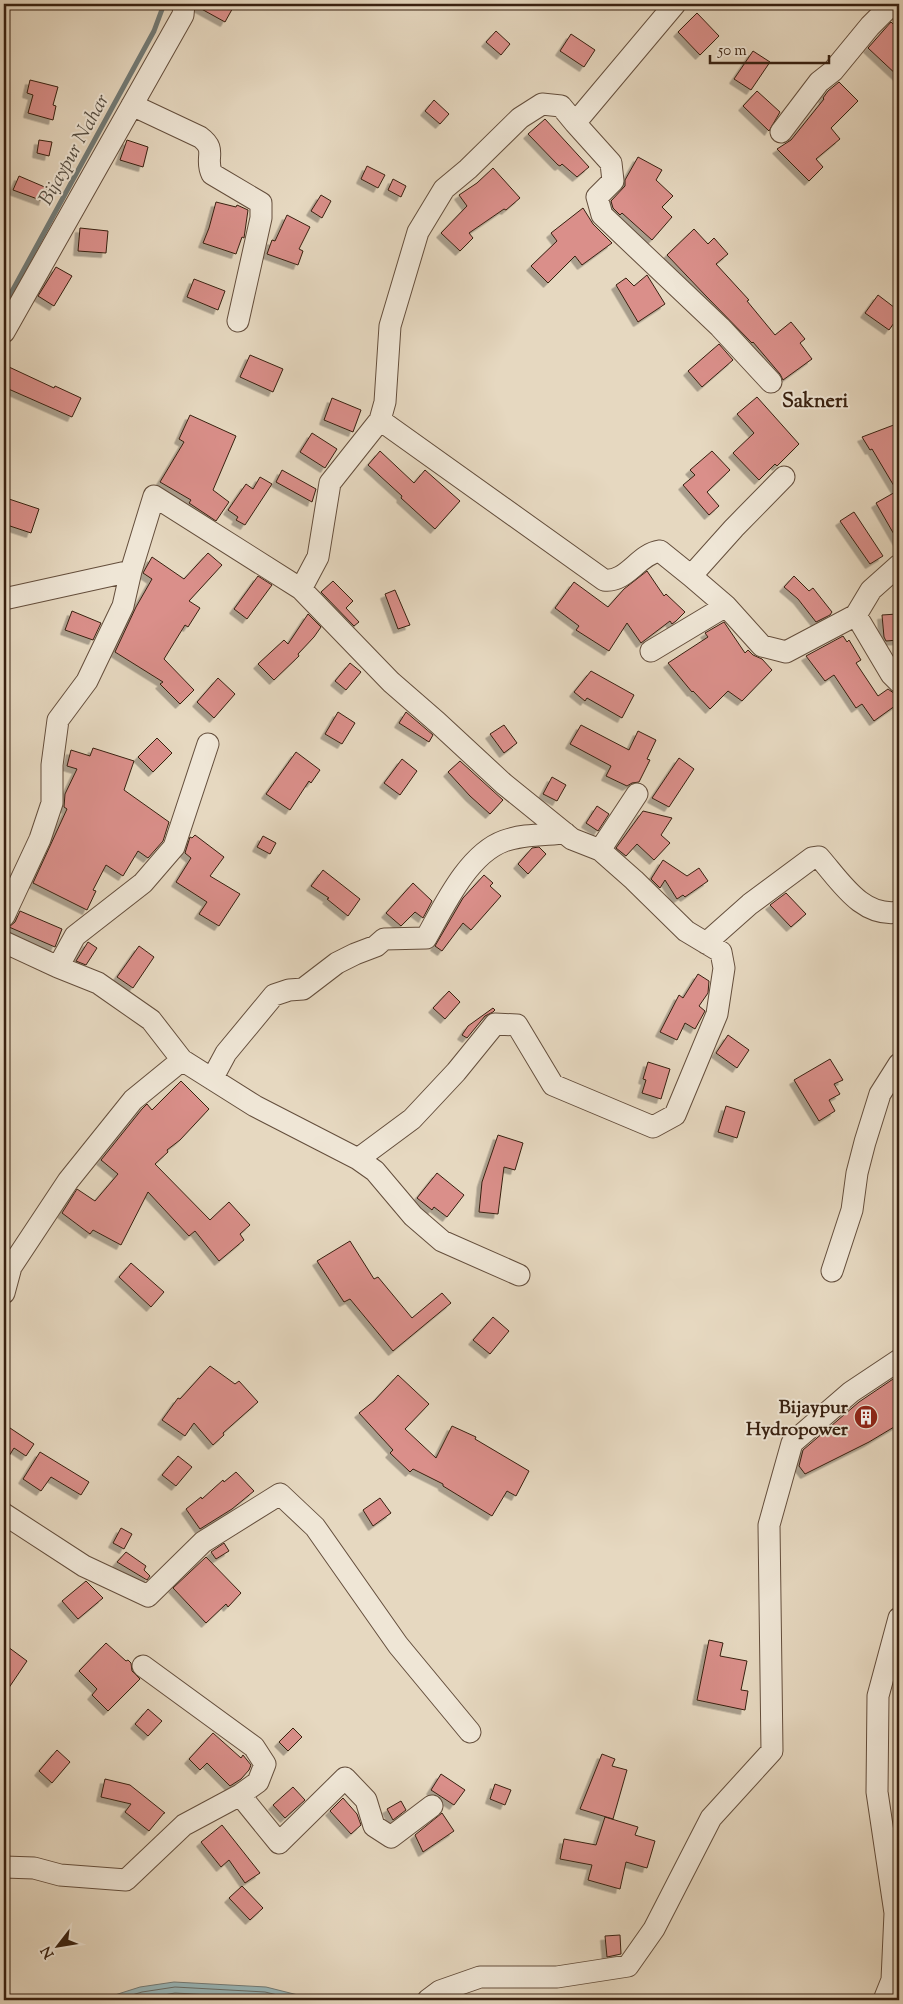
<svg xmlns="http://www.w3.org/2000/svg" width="903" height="2004" font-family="'Sorts Mill Goudy',serif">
<defs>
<filter id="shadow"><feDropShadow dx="-4.5" dy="4.5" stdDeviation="0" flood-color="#0004"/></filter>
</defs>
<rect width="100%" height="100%" fill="#e6d8c0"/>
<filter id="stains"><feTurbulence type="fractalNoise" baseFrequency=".004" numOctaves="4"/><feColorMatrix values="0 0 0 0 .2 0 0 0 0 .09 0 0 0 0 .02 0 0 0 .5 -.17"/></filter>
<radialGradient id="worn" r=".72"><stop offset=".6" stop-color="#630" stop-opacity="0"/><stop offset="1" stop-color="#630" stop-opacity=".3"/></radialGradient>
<path fill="#99b8bb" stroke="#727b77" d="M174 1982 266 1987 318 2000H99L140 1987Z"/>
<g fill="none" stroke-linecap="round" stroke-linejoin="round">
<path stroke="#686c66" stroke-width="1" d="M115 2000 142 1992 175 1987 265 1992 298 2000
M135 2000 175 1993 264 1998 273 2000"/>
<path stroke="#727b77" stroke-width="5" d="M4 306 154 31 164 4"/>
</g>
<path fill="#da8f8a" stroke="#382010" filter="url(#shadow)" d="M196 4H235L225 22 196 6Z
M697 13 719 36 700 55 678 32Z
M891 22 899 30V77L868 48Z
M496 31 510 44 501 55 486 42Z
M571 34 595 50 584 67 560 51Z
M753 51 770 62 751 90 734 79Z
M30 80 58 87 53 105 56 106 53 120 28 113 33 95 27 93Z
M839 82 858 101 831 128 840 139 816 159 823 167 809 181 777 149 791 140 824 99 823 98 828 91Z
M757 91 780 112 769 131 743 106Z
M434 100 449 114 440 124 425 111Z
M545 119 589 167 577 177 562 164 560 166 558 165 528 134Z
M39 140 52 142 49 156 37 153Z
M127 140 148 147 143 167 120 160Z
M638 157 662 170 656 180 673 196 662 207 672 217 652 240 622 213 620 215 613 208 611 201 625 186V180Z
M367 166 385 175 378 188 361 179Z
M493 168 520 198 506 210 504 209 469 233 473 238 460 251 441 233 467 206 459 195 477 183Z
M19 176 47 188 43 201 13 190Z
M393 179 406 186 401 197 388 190Z
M321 195 331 201 322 218 311 211Z
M216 202 236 207 237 205 248 210 244 238 242 237 236 254 203 243 209 228Z
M583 208 593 224 612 243 582 265 575 256 548 283 531 266 557 241 551 233Z
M287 215 310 227 299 249 303 251 298 265 267 254 272 240 275 241Z
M80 228 108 231 106 253 78 251Z
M694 229 708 244 714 238 728 254 716 264 749 300 747 301 775 335 791 322 805 339 800 343 812 359 783 380 780 374 753 342 752 343 706 296 667 255Z
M56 267 72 276 54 306 38 296Z
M647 275 665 304 638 322 616 285 626 278 634 286Z
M194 279 225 291 218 310 187 297Z
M878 295 899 311V316L889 330 865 313Z
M719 344 733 360 702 387 688 371Z
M250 355 283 369 273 392 240 377Z
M9 367 54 388 55 386 81 398 72 417 4 387V378Z
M757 397 799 444 777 466 775 464 759 480 733 453 754 433 737 414Z
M332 398 361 410 353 432 324 420Z
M190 415 236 436 213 490 229 502 216 521 189 503 191 500 160 482 184 442 179 439Z
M899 423V543L876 503 897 491 872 449 870 450 862 437Z
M312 433 337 449 325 468 300 452Z
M380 451 414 483 425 470 460 501 435 529 401 498 402 496 368 465Z
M712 451 730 470 707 492 719 506 709 515 683 485 695 475 690 470Z
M282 470 316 489 312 502 276 482Z
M260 477 272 484 245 525 236 520 238 517 228 510 246 484 253 489Z
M9 499 39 509 31 533 4 524V513Z
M854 512 883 556 870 564 840 521Z
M208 553 222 565 189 601 200 608 188 627 185 625 164 659 194 690 180 704 160 684 163 682 115 652 136 607 152 579 143 573 152 557 184 579Z
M647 571 664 596 666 594 685 612 676 621 672 624 670 621 641 643 627 623 609 651 576 630 579 626 555 608 574 582 608 607 624 589Z
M258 576 272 585 247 619 234 609Z
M794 576 809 591 813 588 832 612 830 615 816 622 798 599 784 587Z
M333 581 353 601 346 608 359 622 354 626 321 592Z
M395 590 410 625 398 629 385 594Z
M72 611 101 623 93 640 65 630Z
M308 614 321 627 314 637 298 654 299 656 274 680 258 664 284 640 288 644Z
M897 614 899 640 886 641 884 637 882 615Z
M724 622 745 653 748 650 753 655 762 659 772 670 742 701 728 691 710 709 693 691 692 692 668 663 708 637 705 633Z
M843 636 847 642 849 640 861 660 856 663 878 696 888 689 895 694H899V703L874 721 862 704 856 708 834 675 825 681 806 656Z
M350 663 361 672 346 690 335 681Z
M591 671 634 695 622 718 587 698 585 701 574 692Z
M218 678 235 694 214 718 197 702Z
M338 712 355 723 342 744 325 734Z
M406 712 433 735 429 742 399 723Z
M504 725 517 743 504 753 490 734Z
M581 725 629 750 638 731 656 740 647 759 650 760 639 782 632 783 627 786 606 776 611 766 570 744Z
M157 738 172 753 153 772 138 757Z
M93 748 134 761 124 790 169 822 163 841 148 858 138 851 123 876 106 865 93 890 96 891 87 910 33 883 67 809 64 807 65 794 77 769 67 766 71 750 90 756Z
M296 752 320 770 311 783 309 781 290 810 266 794Z
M679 758 694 769 669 807 652 798Z
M402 759 417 771 400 795 384 783Z
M460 761 503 800 490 814 470 796 448 772Z
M552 777 566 785 557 801 543 794Z
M597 806 609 814 598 831 586 823Z
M643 811 672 818 661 835 670 843 654 860 637 844 626 856 616 848Z
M195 835 224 857 210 876 240 894 219 926 199 914 207 902 176 882 191 858 185 853 190 837 192 838Z
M263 836 276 843 270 854 257 847Z
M539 847 546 854 528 874 518 864 532 848Z
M663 860 687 876 699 868 708 881 685 897 683 895 677 899 665 880 660 888 651 879Z
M323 870 360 899 348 916 327 899 329 898 311 886Z
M484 875 493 883 490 886 501 896 471 930 463 923 442 951 435 946 463 898Z
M413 883 432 901 423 918 415 912 401 926 386 913Z
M786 893 806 914 791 927 770 905Z
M20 911 62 929 55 947 9 927 15 922Z
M88 942 97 948 86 965 76 961Z
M139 946 154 957 133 988 117 977Z
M698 974 709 981 708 993 699 1006 705 1011 695 1029 685 1023 677 1040 660 1032 679 995 683 998Z
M449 991 460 1002 445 1019 433 1008Z
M493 1008 495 1010 493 1012 485 1016 467 1038 462 1035 468 1026Z
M728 1035 749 1050 737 1068 716 1053Z
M830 1059 843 1080 834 1084 840 1094 829 1100 835 1111 819 1121 794 1080Z
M648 1062 670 1069 661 1099 642 1093 646 1080 643 1079Z
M181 1081 209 1109 180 1140 167 1150 168 1152 155 1164 210 1220 229 1202 250 1225 240 1234 244 1240 219 1261 195 1231 189 1236 148 1192 121 1245 93 1230 90 1234 62 1213 77 1189 95 1201 118 1174 101 1160 142 1109 147 1104 152 1110Z
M726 1106 745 1112 737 1138 718 1132Z
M498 1135 523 1143 515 1170 504 1167 498 1214 479 1212 482 1182Z
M437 1173 464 1195 447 1217 434 1207 432 1210 417 1198Z
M350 1241 374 1279 378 1277 412 1318 442 1293 451 1303 393 1351 350 1299 344 1302 317 1261Z
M131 1263 164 1292 151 1307 119 1277Z
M493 1317 509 1331 490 1354 473 1340Z
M210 1366 235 1384 239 1381 258 1402 223 1433 224 1435 213 1445 194 1423 185 1436 162 1420 178 1398 180 1399Z
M398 1375 429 1404 405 1429 436 1458 452 1426 476 1437 475 1439 529 1471 516 1496 507 1491 492 1516 443 1486V1484L413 1469 410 1472 390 1453 393 1450 359 1413 374 1401Z
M899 1375V1424L869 1442 805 1474 799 1466 803 1450 859 1402Z
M4 1424 34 1444 26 1456 14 1448 4 1464Z
M40 1452 89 1482 81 1495 51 1477 41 1491 23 1479Z
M178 1456 192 1467 176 1486 162 1475Z
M236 1472 254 1491 232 1509 200 1529 186 1509 201 1497 202 1499 223 1480 224 1482Z
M380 1498 391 1513 373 1526 363 1510Z
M121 1528 132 1534 124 1549 113 1543Z
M224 1543 229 1551 216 1559 211 1552Z
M126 1552 146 1566 144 1570 150 1576 147 1580 117 1562Z
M206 1557 241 1593 228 1607 226 1604 206 1623 173 1588Z
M86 1581 103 1598 78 1619 62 1601Z
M709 1640 723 1643 720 1656 747 1661 741 1690 748 1691 745 1710 697 1700Z
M106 1643 126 1661 128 1660 131 1663 132 1671 140 1679 108 1711 92 1695 97 1689 79 1671Z
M4 1644 27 1661 4 1695Z
M148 1709 162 1721 148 1736 135 1724Z
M293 1728 302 1737 288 1751 279 1742Z
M213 1733 241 1758 243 1755 251 1765 249 1770 241 1779 230 1786 207 1763 200 1770 189 1759Z
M57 1750 70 1762 52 1783 39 1771Z
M602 1754 615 1759 612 1766 627 1770 613 1819 580 1809Z
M441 1774 465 1790 454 1805 431 1790Z
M105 1779 130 1785 165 1813H164L149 1831 125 1812 131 1804 101 1797Z
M495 1784 511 1790 505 1805 490 1799Z
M293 1787 305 1800 285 1818 273 1805Z
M343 1798 357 1814 361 1825 351 1834 330 1811Z
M401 1801 406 1810 393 1820 387 1809Z
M442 1813 454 1831 423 1852 415 1835Z
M605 1817 638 1827 635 1835 655 1841 647 1868 626 1862 620 1889 588 1880 592 1865 560 1859 564 1839 596 1845Z
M222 1825 260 1873 245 1883 229 1860 221 1867 201 1842Z
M242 1886 263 1908 250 1920 229 1898Z
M620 1935 621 1954 607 1957 605 1936Z"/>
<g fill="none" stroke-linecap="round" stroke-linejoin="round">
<g stroke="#644e3c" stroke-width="23">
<path id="minor" d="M132 105 200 137C218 150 204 158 212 174L261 203V218L238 321
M575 123 611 163 613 181 597 197 602 215 720 327 771 382
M781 132 819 82 833 71 870 26 892 4
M4 332 183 15 184 4
M380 420 604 580C627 583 638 554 660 551L691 576
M784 477 734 528 691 576 726 606 762 646 786 652 856 615 871 590 899 565
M4 599 131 571 154 496 301 589 318 557 330 483 380 420 385 402 390 326 418 232 444 189 468 169 520 118 542 104 561 106 575 123 675 4
M856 615 891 674 899 682
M651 651 726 606
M208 744 174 847 143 883 75 936 58 967 98 983 151 1020 182 1060 255 1106 358 1159 412 1119 456 1072 495 1024 517 1025 553 1085 653 1127 675 1115 717 1014 724 968 721 952 686 931 634 880 600 850 572 839 504 784 437 722 391 682 301 589
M600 850 637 794
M4 916 40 839 52 803V765L58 720 87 681 123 606 131 571
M4 942 58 967
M706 943 750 904 812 858 819 857C841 882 862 918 899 912
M212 1079 226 1053 274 995 289 990 303 989 337 963 355 954 376 946 384 939 426 938C444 906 468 854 504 841 523 834 545 835 565 833
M358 1159 375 1171 413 1216 442 1241 519 1275
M832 1271 852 1210 857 1173 865 1142 880 1094 899 1064
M4 1293 11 1267 68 1181 133 1100 182 1060
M4 1514 84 1566 148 1596 203 1542 280 1494 315 1527 398 1645 470 1732
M240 1795 279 1843 345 1778 366 1800 374 1826 391 1837 432 1806
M4 1867 34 1868 60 1875 126 1880 184 1825 240 1795 258 1782 265 1764 254 1747 143 1666
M428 2000 440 1991 480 1977H557L628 1966 654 1929 711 1818 772 1751 769 1525 792 1443 851 1392 899 1360
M884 2000 892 1980 895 1913 877 1792 878 1696 899 1618"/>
</g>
<use href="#minor" stroke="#efe6d6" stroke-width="21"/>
</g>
<defs>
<g id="building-disc" transform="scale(1.25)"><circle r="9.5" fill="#8f2418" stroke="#efe6d6"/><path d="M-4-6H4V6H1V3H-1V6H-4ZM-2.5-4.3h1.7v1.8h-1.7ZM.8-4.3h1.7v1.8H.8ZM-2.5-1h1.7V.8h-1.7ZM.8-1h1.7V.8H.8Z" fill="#fff"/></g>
</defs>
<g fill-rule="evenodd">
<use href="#building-disc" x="866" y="1417"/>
</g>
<g text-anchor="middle" stroke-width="4" stroke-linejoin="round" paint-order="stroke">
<g font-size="19" font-weight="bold" fill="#382010" stroke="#efe6d6" text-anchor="end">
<text x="848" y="1413">Bijaypur<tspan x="848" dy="22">Hydropower</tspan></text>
</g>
<g font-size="20" font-style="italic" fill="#554e43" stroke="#efe6d6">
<text transform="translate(73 149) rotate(-61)" y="7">Bijaypur Nahar</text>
</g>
<g font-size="20" font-weight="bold" fill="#382010" stroke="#efe6d6">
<text x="815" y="407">Sakneri</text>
</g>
</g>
<rect width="903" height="2004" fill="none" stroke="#e6d8c0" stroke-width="20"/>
<rect x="5" y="5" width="893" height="1994" fill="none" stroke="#382010" stroke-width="2.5"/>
<rect x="10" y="10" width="883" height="1984" fill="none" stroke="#382010"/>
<g transform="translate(58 1946) rotate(239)" stroke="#efe6d6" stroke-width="4" paint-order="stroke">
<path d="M0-4L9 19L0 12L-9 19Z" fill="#382010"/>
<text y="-8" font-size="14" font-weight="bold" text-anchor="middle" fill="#382010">N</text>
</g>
<path d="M710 55v8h119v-8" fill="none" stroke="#382010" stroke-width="2.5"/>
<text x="718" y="55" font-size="15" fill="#382010" stroke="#efe6d6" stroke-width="4" paint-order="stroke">50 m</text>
<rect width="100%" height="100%" filter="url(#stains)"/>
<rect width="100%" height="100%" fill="url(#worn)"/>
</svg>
